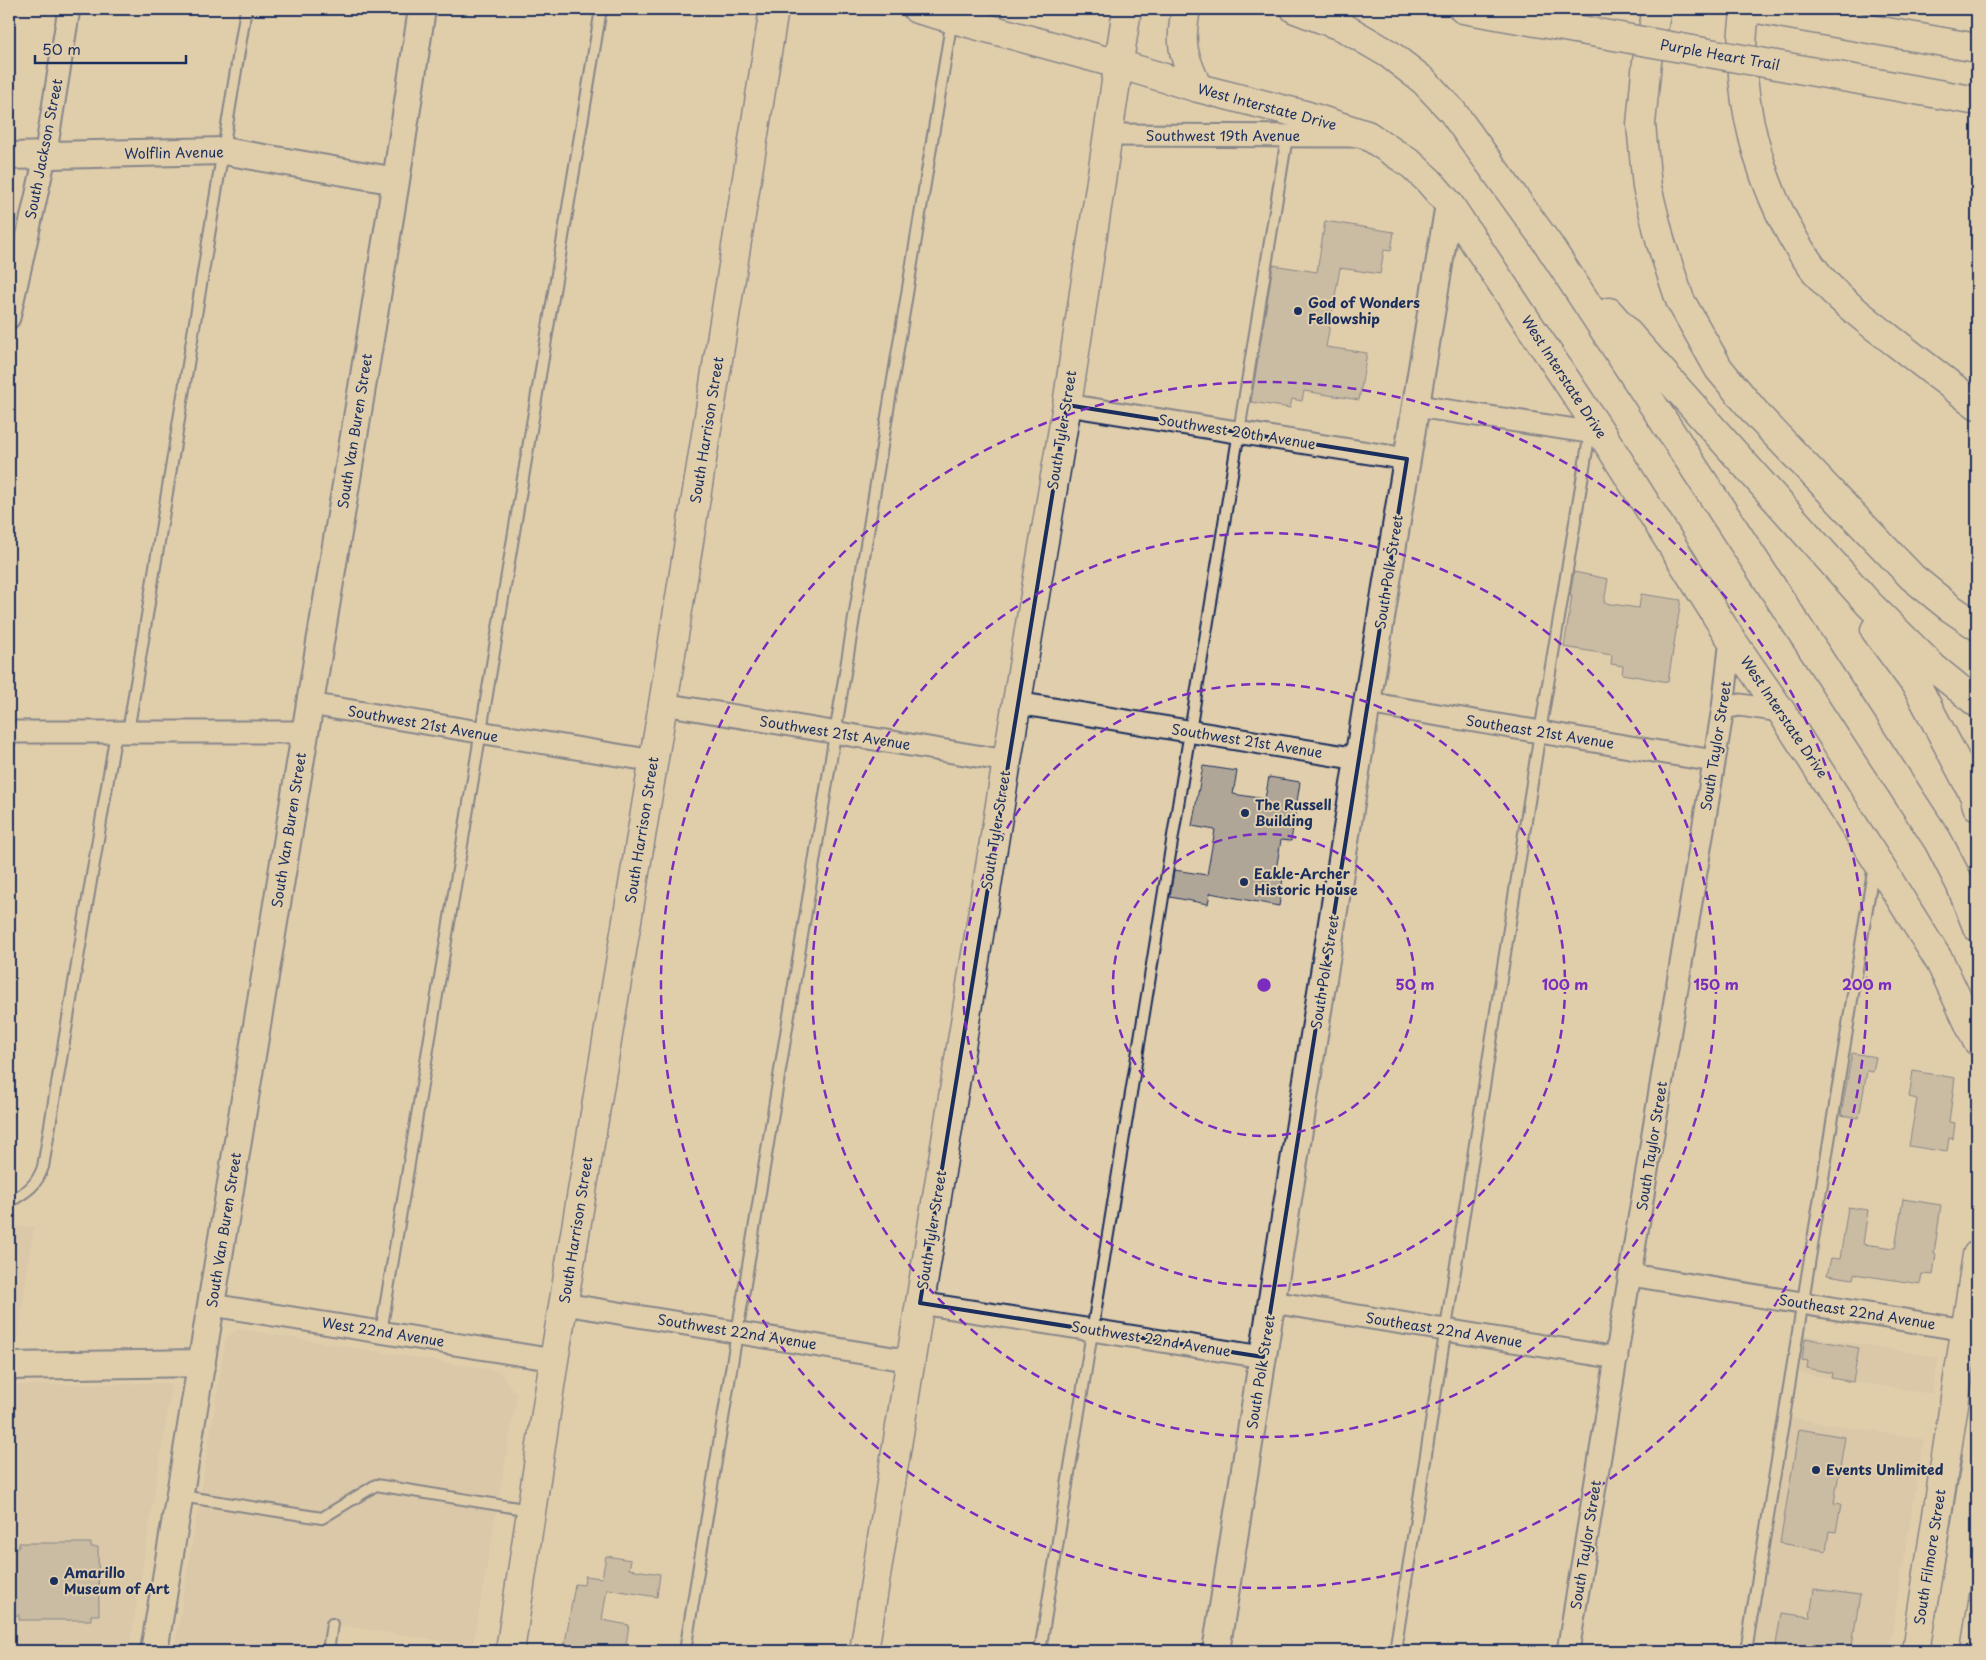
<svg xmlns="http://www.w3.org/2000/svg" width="1986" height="1660" font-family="'Playpen Sans',sans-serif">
<rect width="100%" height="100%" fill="#e0ceac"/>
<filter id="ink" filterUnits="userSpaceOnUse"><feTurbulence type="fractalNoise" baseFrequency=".02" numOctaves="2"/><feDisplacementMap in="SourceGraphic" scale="10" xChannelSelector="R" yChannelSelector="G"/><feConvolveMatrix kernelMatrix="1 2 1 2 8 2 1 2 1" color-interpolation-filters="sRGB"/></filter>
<g filter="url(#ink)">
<path fill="#d2c2a6" d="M9 1226 34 1227 18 1338H9Z
M238 1329 499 1371 517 1395 473 1646 326 1623 321 1651H174L226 1338Z
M1806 1335 1939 1357 1932 1394 1799 1373Z
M169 1383 172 1386 129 1651H9V1385Z
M1791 1418 1924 1439 1889 1651H1754Z"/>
<path fill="#b0a698" stroke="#1b2f5e" d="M1325 221 1394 232 1391 251 1384 250 1380 274 1340 268 1326 347 1367 353 1359 400 1304 391 1302 401 1292 399 1290 408 1251 402 1273 265 1317 272Z
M1574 572 1608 579 1604 603 1639 608 1641 594 1681 600 1668 682 1622 674 1623 666 1611 664 1612 655 1564 647 1572 596H1570Z
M1203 766 1237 771 1233 794 1265 799 1269 777 1300 782 1291 841 1281 840 1275 876 1283 878 1279 906 1210 893 1208 904 1170 897 1174 870 1207 875 1215 830 1192 826Z
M1852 1053 1876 1057 1873 1072 1867 1071 1859 1118 1841 1115Z
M1913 1071 1955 1078 1949 1122 1955 1123 1953 1139 1949 1138 1947 1152 1909 1146 1917 1099 1909 1097Z
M1903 1199 1941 1205 1934 1254H1936L1933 1275 1922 1274 1920 1284 1854 1274 1853 1279 1827 1275 1831 1258 1840 1259 1848 1207 1868 1210 1863 1244 1895 1248Z
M1805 1338 1859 1348 1853 1382 1831 1378 1832 1373 1807 1368 1808 1361 1802 1360Z
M1799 1429 1845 1437 1834 1503 1841 1504 1836 1532 1829 1531 1826 1551 1780 1543Z
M19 1543H91V1547H98L99 1615H91V1620H19V1615L9 1616V1547H19Z
M606 1556 631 1560 629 1569 660 1574 657 1597 607 1589 602 1620 629 1625 625 1651H577L564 1649 575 1584 584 1585 585 1576 602 1578Z
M1814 1589 1860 1595 1851 1651H1775L1781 1613 1810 1617Z"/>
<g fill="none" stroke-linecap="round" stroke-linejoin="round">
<g stroke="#1b2f5e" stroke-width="14">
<path id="service" d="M128 732 246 9
M9 1202C26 1192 36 1187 43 1167L116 732
M381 1332 601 9
M181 1496 322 1518 376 1485 530 1510
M328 1651 332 1624
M685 1651 952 19
M1040 1651 1287 137
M1395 1651 1540 732 1590 432
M1746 1651 1874 865"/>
</g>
<g stroke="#1b2f5e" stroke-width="25">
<path id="minor" d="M1109 135 1354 136
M9 318 45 157 69 9
M1067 405 1407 459
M1416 406 1602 434
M1017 703 1358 759
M1367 703 1714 761
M310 704 654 761
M663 704 1007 761
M1723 708 1740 705 1781 711
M9 732H305
M1631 1275 1965 1330
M1272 1302 1617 1358
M920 1303 1263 1357
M564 1304 911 1361
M212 1305 554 1360
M1568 1651 1723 708 1731 639"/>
</g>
<g stroke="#1b2f5e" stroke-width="30">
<path id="tertiary" d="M9 156 224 151 396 181
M9 1366 202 1363
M154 1651 396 181 422 9
M1216 1651 1367 703 1449 204"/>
</g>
<g stroke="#1b2f5e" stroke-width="31">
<path id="secondary" d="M917 9 1118 64 1198 88 1305 115 1367 135 1411 164 1429 181 1449 204 1602 434 1731 639 1781 711 1875 858 1940 962 1977 1041
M1186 9C1179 45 1183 55 1198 88
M510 1651 554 1360 663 704 774 9
M864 1651 1007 761 1067 405 1127 9
M1916 1651 1977 1255"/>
</g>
<g stroke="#1b2f5e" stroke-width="31">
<path id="motorway" d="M1295 9 1343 27 1389 54 1424 81 1452 111 1548 244 1938 841 1961 886 1977 927
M1463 9 1575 29
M1657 9 1647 61 1641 124 1647 187 1661 243 1680 300 1719 369 1759 417 1912 577 1949 607 1977 626
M1746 9C1729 96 1769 227 1832 290 1851 309 1874 326 1896 343 1923 364 1950 385 1977 405
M1757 9 1977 48
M1609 312 1869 604 1934 668 1977 703
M1875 630 1918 688 1974 795 1977 806
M1964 1586 1977 1545"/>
</g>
<use href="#service" stroke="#e0ceac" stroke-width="10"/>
<use href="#minor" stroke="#e0ceac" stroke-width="21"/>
<use href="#tertiary" stroke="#e0ceac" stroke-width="26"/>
<use href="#secondary" stroke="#e0ceac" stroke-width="28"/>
<use href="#motorway" stroke="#e0ceac" stroke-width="28"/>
<g stroke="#1b2f5e" stroke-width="31" stroke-linecap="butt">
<path id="motorway-bridge" d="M1575 29 1977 101
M1945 1651 1977 1456"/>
</g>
<use href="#motorway-bridge" stroke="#e0ceac" stroke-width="28"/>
</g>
</g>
<path d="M0 0H1986V1660H0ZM1067 405 1407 459 1263 1357 920 1303Z" fill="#e0ceac" fill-opacity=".55" fill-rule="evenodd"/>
<path fill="none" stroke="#1b2f5e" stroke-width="4" stroke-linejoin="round" d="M1067 405 1407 459 1263 1357 920 1303Z"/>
<g fill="none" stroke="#7b2cbf" stroke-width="2.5" stroke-dasharray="9 6">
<circle cx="1264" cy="985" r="151"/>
<circle cx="1264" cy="985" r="301"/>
<circle cx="1264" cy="985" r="452"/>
<circle cx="1264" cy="985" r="603"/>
</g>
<g fill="#1b2f5e" stroke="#e0ceac" stroke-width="2">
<circle cx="1298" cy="311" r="5"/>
<circle cx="1245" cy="813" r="5"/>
<circle cx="1244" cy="882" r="5"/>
<circle cx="1816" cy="1470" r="5"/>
<circle cx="54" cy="1581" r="5"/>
</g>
<g text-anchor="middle" stroke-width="4" stroke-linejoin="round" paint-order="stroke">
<g font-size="14" fill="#1b2f5e" stroke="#e0ceac">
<text transform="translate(1720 55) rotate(10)" y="5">Purple Heart Trail</text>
<text transform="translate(1267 107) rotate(15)" y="5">West Interstate Drive</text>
<text x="1223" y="141">Southwest 19th Avenue</text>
<text transform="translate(44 149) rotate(-79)" y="5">South Jackson Street</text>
<text transform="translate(174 153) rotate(-1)" y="5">Wolflin Avenue</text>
<text transform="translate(1564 377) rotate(57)" y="5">West Interstate Drive</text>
<text transform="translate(707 430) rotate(-81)" y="5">South Harrison Street</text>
<text transform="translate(1062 430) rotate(-81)" y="5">South Tyler Street</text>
<text transform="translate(355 431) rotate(-81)" y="5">South Van Buren Street</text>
<text transform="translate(1237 432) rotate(9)" y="5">Southwest 20th Avenue</text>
<text transform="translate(1389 572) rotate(-81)" y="5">South Polk Street</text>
<text transform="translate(1784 717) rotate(56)" y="5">West Interstate Drive</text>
<text transform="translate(423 724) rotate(10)" y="5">Southwest 21st Avenue</text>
<text transform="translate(1540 732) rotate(9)" y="5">Southeast 21st Avenue</text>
<text transform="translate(835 733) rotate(9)" y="5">Southwest 21st Avenue</text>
<text transform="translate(1247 741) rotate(9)" y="5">Southwest 21st Avenue</text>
<text transform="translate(1716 746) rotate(-81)" y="5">South Taylor Street</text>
<text transform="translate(289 830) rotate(-81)" y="5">South Van Buren Street</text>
<text transform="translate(642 830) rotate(-81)" y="5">South Harrison Street</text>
<text transform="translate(996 830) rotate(-81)" y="5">South Tyler Street</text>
<text transform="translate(1325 972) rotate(-81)" y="5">South Polk Street</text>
<text transform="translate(1652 1146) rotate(-81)" y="5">South Taylor Street</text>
<text transform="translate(224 1230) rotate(-81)" y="5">South Van Buren Street</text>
<text transform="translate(576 1230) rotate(-81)" y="5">South Harrison Street</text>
<text transform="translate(932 1230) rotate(-81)" y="5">South Tyler Street</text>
<text transform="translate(1857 1312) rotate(9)" y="5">Southeast 22nd Avenue</text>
<text transform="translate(1444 1330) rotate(9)" y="5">Southeast 22nd Avenue</text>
<text transform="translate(383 1332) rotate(9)" y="5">West 22nd Avenue</text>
<text transform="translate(737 1332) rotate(9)" y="5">Southwest 22nd Avenue</text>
<text transform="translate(1151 1339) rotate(9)" y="5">Southwest 22nd Avenue</text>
<text transform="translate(1261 1372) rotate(-81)" y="5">South Polk Street</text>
<text transform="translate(1586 1545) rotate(-81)" y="5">South Taylor Street</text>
<text transform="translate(1930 1557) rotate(-81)" y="5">South Filmore Street</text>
</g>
<g font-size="14" font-weight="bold" fill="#1b2f5e" stroke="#e0ceac" text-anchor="start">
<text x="1308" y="308">God of Wonders<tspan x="1308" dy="16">Fellowship</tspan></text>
<text x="1255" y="810">The Russell<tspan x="1255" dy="16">Building</tspan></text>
<text x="1254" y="879">Eakle-Archer<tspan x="1254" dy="16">Historic House</tspan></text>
<text x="1826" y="1475">Events Unlimited</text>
<text x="64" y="1578">Amarillo<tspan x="64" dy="16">Museum of Art</tspan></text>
</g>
</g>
<circle cx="1264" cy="985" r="8" fill="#7b2cbf" stroke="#e0ceac" stroke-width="2.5"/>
<g font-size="15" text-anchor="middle" font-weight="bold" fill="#7b2cbf" stroke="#e0ceac" stroke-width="4" stroke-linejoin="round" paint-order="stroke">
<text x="1415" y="990">50 m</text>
<text x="1565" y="990">100 m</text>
<text x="1716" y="990">150 m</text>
<text x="1867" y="990">200 m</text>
</g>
<rect width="1986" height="1660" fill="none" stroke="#e0ceac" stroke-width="30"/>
<rect x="15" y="15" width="1956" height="1630" fill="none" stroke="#1b2f5e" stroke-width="2" filter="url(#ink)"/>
<path d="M35 55v8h151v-8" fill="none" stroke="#1b2f5e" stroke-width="2.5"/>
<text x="42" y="55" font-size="15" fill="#1b2f5e" stroke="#e0ceac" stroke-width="4" paint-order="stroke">50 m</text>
</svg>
